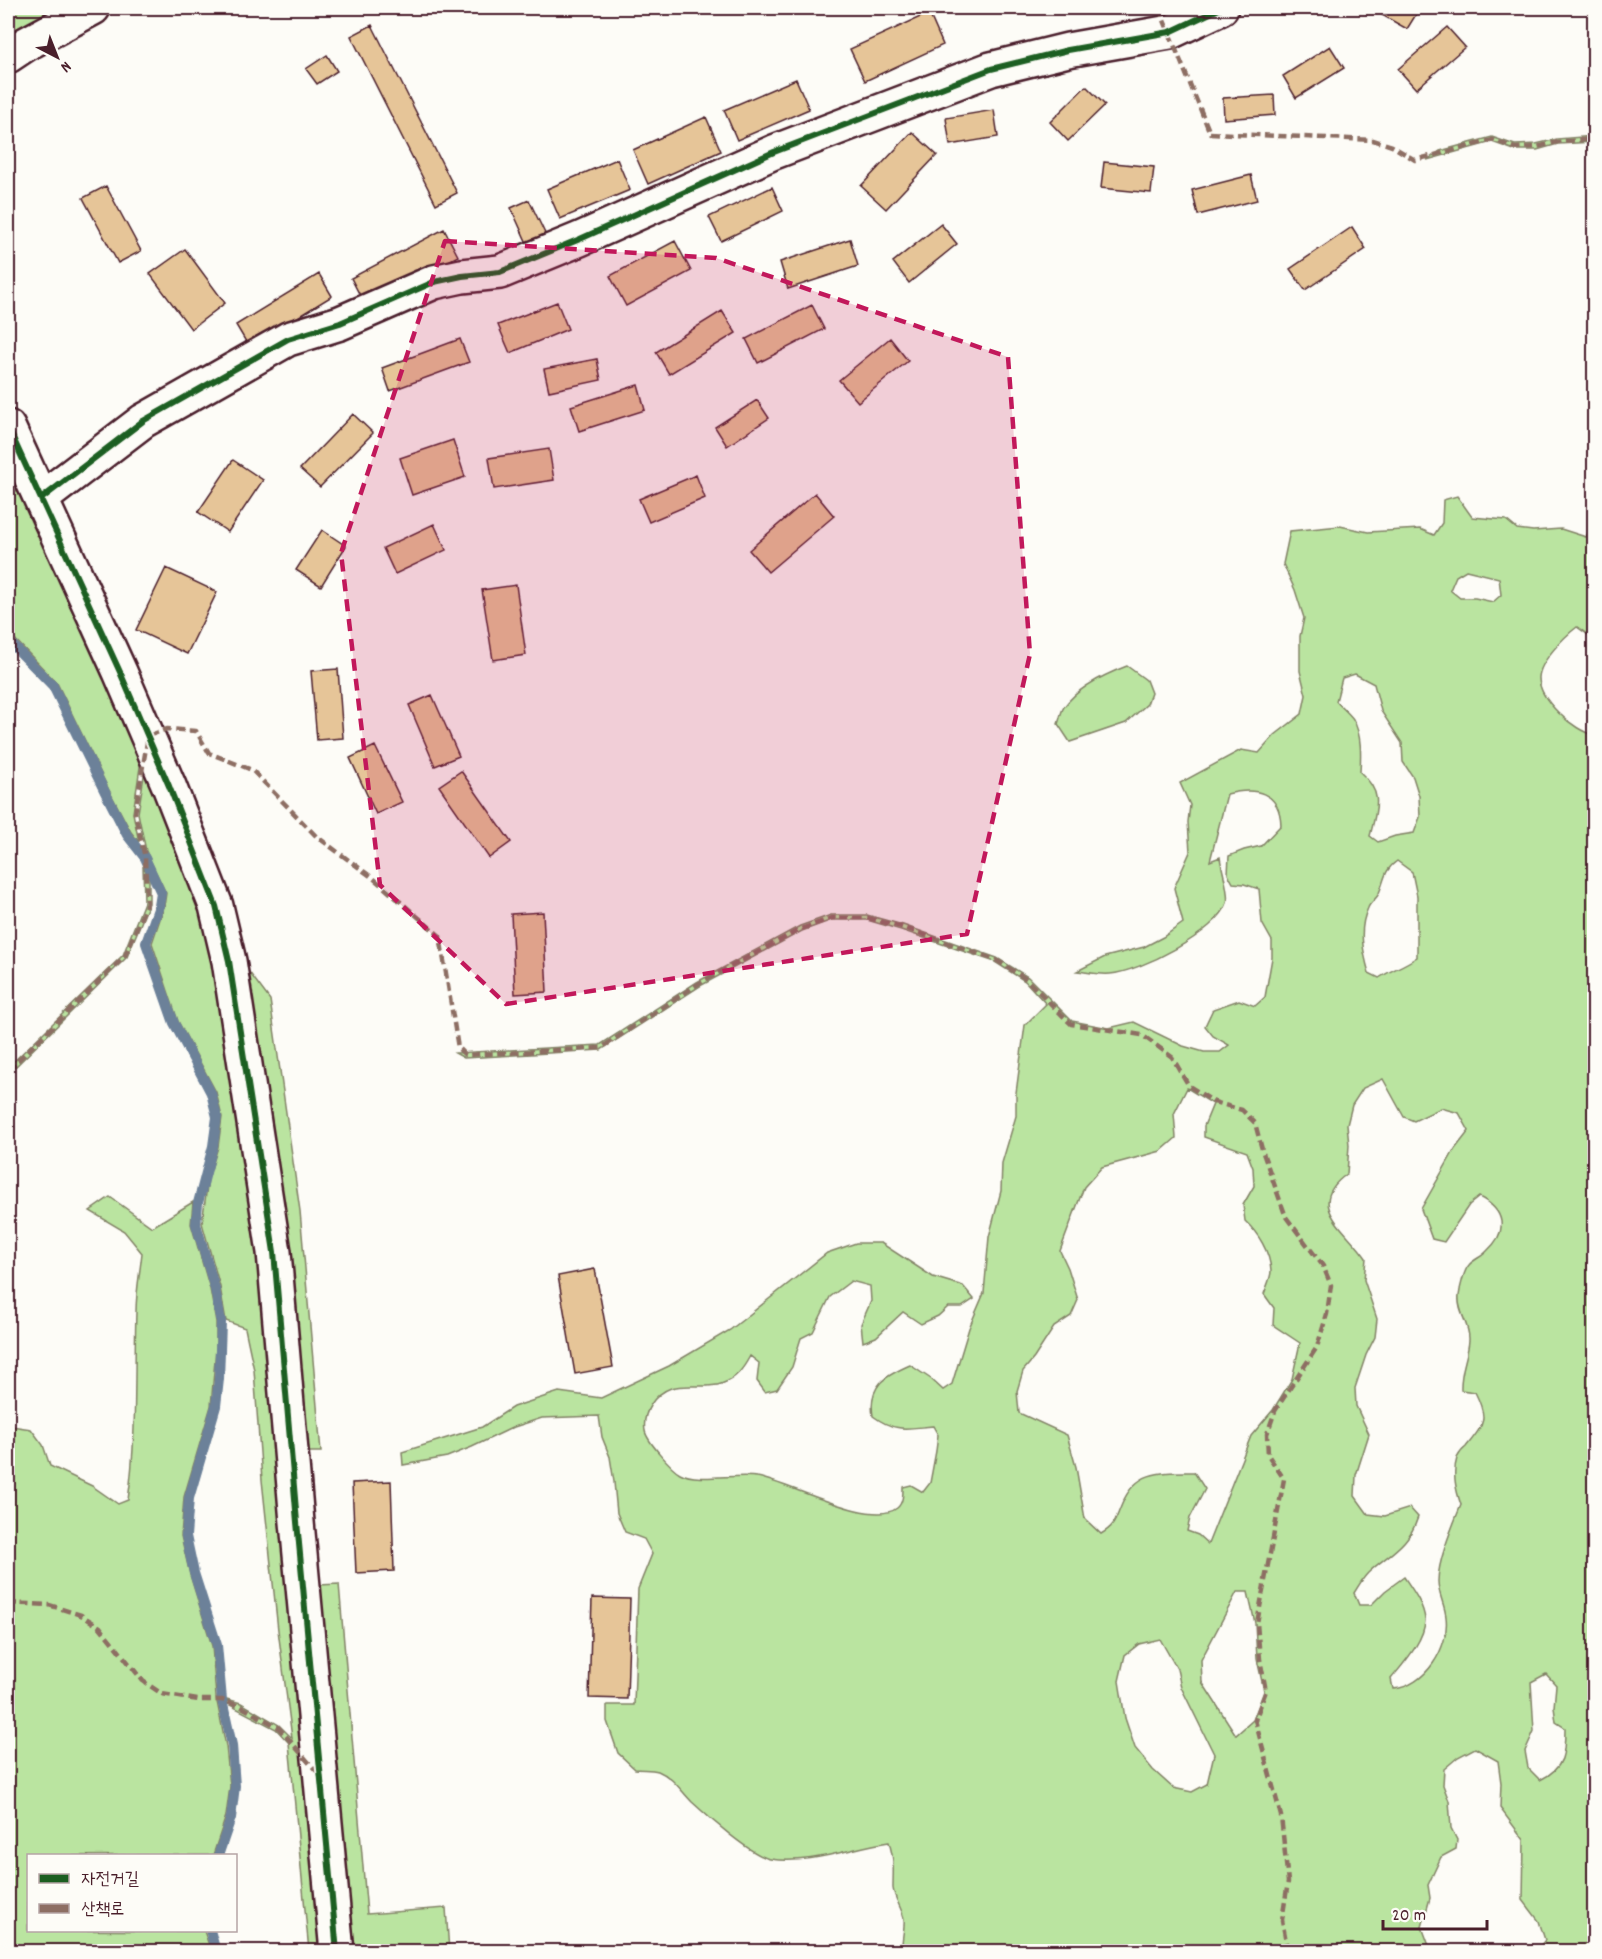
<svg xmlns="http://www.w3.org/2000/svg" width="1602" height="1959" font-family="Dekko,'Poor Story',sans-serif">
<rect width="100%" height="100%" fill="#fdfcf7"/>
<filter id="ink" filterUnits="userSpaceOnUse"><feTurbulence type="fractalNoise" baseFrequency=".0167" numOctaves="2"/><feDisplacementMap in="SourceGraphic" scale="12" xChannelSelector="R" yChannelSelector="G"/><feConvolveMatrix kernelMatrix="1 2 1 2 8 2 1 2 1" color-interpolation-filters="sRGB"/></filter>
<g filter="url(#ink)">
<path fill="#bae4a0" stroke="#828266" stroke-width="1.5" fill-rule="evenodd" d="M8 8H72L8 43Z
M1594 136V142L1558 144 1537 150H1514L1492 142 1427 160 1440 151 1492 137 1515 145 1536 144 1557 139Z
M8 454 144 741 133 813 139 842 131 832 109 790 57 683 8 632Z
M1457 496 1472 517 1506 520 1517 529 1533 531 1561 529 1586 537 1594 521V646L1591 637 1577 627C1565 636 1539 662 1539 678 1539 700 1574 731 1594 735V1951H1536L1545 1940 1539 1921 1523 1900 1524 1840 1500 1808 1501 1783 1498 1761 1475 1748 1458 1757 1444 1769 1443 1785 1449 1801 1451 1828 1457 1840 1456 1849 1441 1857 1428 1885 1430 1898 1422 1927 1431 1951H902C901 1941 905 1929 904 1919 902 1908 894 1898 893 1888 893 1868 895 1863 889 1842 849 1848 811 1865 770 1859 752 1856 707 1816 692 1802 681 1791 673 1777 658 1771 651 1769 642 1770 635 1769L618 1753 607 1721V1705H634L638 1589 652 1554 644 1539 625 1532 617 1513 614 1482 610 1457 602 1437 599 1416 542 1418 514 1427 472 1447 447 1457 403 1465 402 1452 482 1427 513 1407 559 1392 601 1398 669 1366 730 1330 827 1253 856 1243H881L933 1277 963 1286 974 1299 962 1307H948L938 1316 921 1324 903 1312 876 1337 863 1342 861 1324 871 1301 870 1286 851 1281 830 1297 813 1332 801 1338 792 1367 777 1389 765 1392 757 1381 759 1363 750 1356C743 1369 736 1379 721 1384 705 1389 687 1383 671 1388 654 1394 642 1413 645 1431 647 1441 671 1468 680 1473 698 1483 736 1473 757 1477 787 1482 872 1528 897 1508 903 1503 903 1495 903 1487L911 1485 923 1492 930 1483 936 1451 938 1435 933 1426C907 1428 896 1433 873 1416 868 1385 885 1376 910 1365L931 1379 943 1390 952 1384 969 1328 984 1293 989 1237 1001 1191 1002 1163 1016 1116V1093L1025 1025 1046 1004 1025 981 995 962 901 930 867 920H832L802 931 700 986 601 1050 464 1058 455 1053 600 1045 697 982 800 926 831 915H867L903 925 997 958 1028 977 1072 1021 1109 1028 1134 1022 1183 1046 1204 1052H1220L1229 1045 1213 1036 1205 1026 1213 1009 1239 1000 1255 1006 1265 997 1272 958V941L1262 923 1259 889 1244 884 1233 883 1228 874 1229 856 1244 850 1261 846 1281 825C1280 791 1255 787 1227 794L1210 861 1220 857C1221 868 1230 893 1227 903 1218 932 1139 972 1110 974 1099 975 1088 972 1077 971L1105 957 1144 947 1163 937 1183 923 1174 888 1190 852 1188 822 1190 805 1180 783 1241 750 1259 753 1275 735 1302 714 1306 695 1300 671V636L1304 618 1295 590 1283 564 1290 531 1340 526 1368 532 1420 529 1434 535 1442 523 1443 500ZM1466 570 1499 578 1501 595 1493 602 1475 598H1460L1450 590 1456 576ZM1355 674 1374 684 1381 711 1402 743 1403 762 1413 777 1419 796 1420 817 1414 833 1395 836 1378 842 1370 836C1377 808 1384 793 1360 772 1361 755 1362 735 1353 719 1349 713 1341 707 1336 701L1342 678ZM1397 861 1412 872 1417 896V957C1404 966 1391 970 1379 978L1369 973C1363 952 1358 929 1368 908 1370 902 1377 899 1379 893 1385 879 1384 870 1397 861ZM1383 1079 1404 1117 1414 1121 1441 1108 1459 1113 1469 1131 1455 1149 1421 1209 1432 1239 1444 1242 1469 1205 1479 1197C1505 1210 1509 1231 1487 1251 1482 1257 1474 1259 1469 1265 1464 1270 1460 1288 1459 1296 1457 1312 1470 1324 1469 1340 1468 1358 1460 1370 1461 1390L1475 1392C1489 1420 1484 1424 1466 1447 1462 1450 1459 1454 1457 1458 1452 1474 1456 1490 1461 1505 1453 1525 1438 1560 1438 1581 1438 1594 1445 1605 1446 1617 1450 1647 1425 1687 1393 1689L1391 1679C1403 1664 1425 1640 1425 1620 1424 1605 1412 1589 1404 1577L1385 1591 1371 1605H1359L1354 1593C1358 1587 1362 1579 1368 1573 1388 1554 1409 1546 1418 1517L1410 1508 1385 1516 1368 1514 1355 1496 1356 1475 1369 1434 1356 1406 1355 1388 1366 1355 1375 1337 1377 1319 1364 1280 1366 1258C1347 1229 1303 1205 1347 1174L1349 1145 1347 1125 1352 1105 1363 1088ZM1187 1088 1213 1104 1204 1126V1137L1247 1152 1253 1168 1254 1186 1243 1205 1245 1221C1258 1233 1270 1252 1271 1271 1271 1278 1266 1288 1264 1294L1274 1308 1273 1325 1300 1343 1292 1379 1273 1410 1251 1436 1208 1544 1198 1535 1187 1531 1190 1518 1205 1489 1194 1472C1161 1472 1136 1470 1122 1504 1115 1520 1116 1525 1101 1534L1085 1519 1076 1467 1067 1435 1019 1413 1017 1391 1023 1371 1034 1358 1054 1327 1071 1316 1078 1300 1068 1268 1060 1251 1084 1187 1102 1167 1161 1151 1176 1138 1174 1114ZM1237 1592H1248L1255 1623 1257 1659 1264 1691 1253 1720 1236 1735 1202 1682 1201 1660ZM1160 1639 1177 1669 1181 1687 1214 1754 1207 1784 1192 1792 1173 1788 1153 1770 1135 1748 1125 1718 1119 1681 1125 1655 1139 1644ZM1546 1674 1556 1685 1554 1707 1556 1722 1565 1728C1565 1753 1565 1768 1540 1780L1528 1768 1525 1751 1534 1731 1531 1682Z
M1127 666 1146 680 1151 693 1147 704 1126 723 1070 742 1058 724C1060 719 1061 711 1064 707 1078 687 1106 674 1127 666Z
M148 751 185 841 242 1083 325 1951H309L289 1743 276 1729 228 1704 227 1699 241 1703 279 1725 292 1738 278 1630 262 1480 254 1370 245 1328 226 1321 220 1287 202 1223 208 1179 218 1147 222 1117 216 1092 178 1021 152 943 164 907 166 893 146 851 138 813Z
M143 866 149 878V903L127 957 8 1074V1067L123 955 144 902Z
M246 968 270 1000 300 1211 321 1452H301C288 1290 278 1127 246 968Z
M110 1197 152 1227 193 1202 191 1224 210 1289 216 1322V1348L211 1406 184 1497 181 1536 190 1575 212 1646 216 1697 226 1746 230 1786 226 1816 213 1855 28 1856V1930L204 1931 211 1951H8V1479L11 1472 14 1455 8 1442 12 1426 31 1429 43 1445 50 1466 92 1486 118 1504 128 1500C137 1437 134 1375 136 1312 136 1292 140 1272 142 1253L124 1231 90 1211Z
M339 1584 367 1914 446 1908 449 1951H435V1946L351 1950 319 1585Z"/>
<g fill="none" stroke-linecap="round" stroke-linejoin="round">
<path stroke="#6c8199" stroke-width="10" d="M8 640 53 686 105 792 127 835 145 858 155 880 161 893 159 906 146 943 174 1023 211 1093 217 1117 213 1146 198 1203 196 1224 215 1289 221 1322 219 1379 216 1406 189 1498 186 1536 194 1573 217 1645 222 1700 232 1745 235 1786 231 1818 218 1856
M210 1930 216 1952"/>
</g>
<path fill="#e6c598" stroke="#4a1f2b" stroke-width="1.5" d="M1386 8H1420L1407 29 1382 15Z
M929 13 943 45 865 81 850 49Z
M372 25 457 193 436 204 351 36Z
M1447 27 1465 47 1416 89 1398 69Z
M1330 46 1344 68 1296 98 1283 76Z
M327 55 337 71 317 84 306 69Z
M796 79 809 109 737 140 724 110Z
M1086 86 1105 105 1068 141 1050 122Z
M1274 95 1275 115 1224 119 1223 98Z
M994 110 998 137 950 145 946 118Z
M706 117 721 151 648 184 633 150Z
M912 132 937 155 886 209 861 186Z
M617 159 630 190 560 219 547 189Z
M1104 162 1154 167 1151 193 1101 188Z
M1251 175 1257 200 1198 215 1192 190Z
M106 186 141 251 118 263 83 198Z
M772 187 783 211 721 241 709 217Z
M529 200 550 244 531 252 511 208Z
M941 224 957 244 909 283 893 262Z
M1352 227 1366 249 1305 290 1290 269Z
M444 229 458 256 365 305 351 278Z
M850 239 858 266 788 289 780 262Z
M675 241 691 271 626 306 610 276Z
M185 249 225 303 191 329 150 274Z
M319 274 332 296 249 347 236 325Z
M557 302 568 329 510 353 498 325Z
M812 305 824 329 758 363 746 339Z
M722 311 736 333 669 374 656 352Z
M890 338 908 361 858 402 839 380Z
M460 339 469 362 390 391 382 368Z
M597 359 601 380 549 391 544 369Z
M638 385 645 410 579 431 571 406Z
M757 400 769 418 727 446 715 427Z
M353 414 373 433 320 487 300 469Z
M453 440 465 477 412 495 400 458Z
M549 449 554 480 494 489 489 458Z
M233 460 263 480 228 532 198 512Z
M696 475 705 498 649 522 639 499Z
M815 493 834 516 768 572 749 550Z
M434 524 446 550 395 574 383 548Z
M322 530 346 546 321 586 296 570Z
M166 568 217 592 187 654 136 630Z
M516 585 526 655 493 660 482 590Z
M338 669 343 738 317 740 311 671Z
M432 695 459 756 435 766 409 705Z
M375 746 402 802 376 814 350 758Z
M461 771 511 842 489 858 439 786Z
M543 912 547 992 515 994 511 914Z
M595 1269 613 1367 575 1374 558 1276Z
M391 1481 394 1571 356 1573 352 1483Z
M592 1598 630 1599 627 1699 589 1698Z"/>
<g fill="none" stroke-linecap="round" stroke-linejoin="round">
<g stroke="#4a1f2b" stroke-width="38">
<path id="minor" d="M8 56 26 44 93 8
M8 427 120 672 169 786 216 906 229 961 274 1252 297 1522 337 1952
M41 499 143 421 288 339 340 323 434 282 462 276 500 272 580 239 774 152 991 69 1068 50 1170 32 1221 8"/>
</g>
<use href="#minor" stroke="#fdfcf7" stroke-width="33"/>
<path stroke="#8d6e63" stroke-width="4.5" stroke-dasharray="9 4.5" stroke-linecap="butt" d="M1159 8 1210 133 1373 140 1392 146 1415 160 1493 140 1515 148 1537 147 1557 142 1594 139
M8 1070 125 956 147 903 145 858 135 813 148 736 167 729 196 731 209 753 252 770 316 836 373 878 440 936 458 1048 465 1055 601 1048 698 984 801 929 832 918H867L902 927 996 960 1026 979 1071 1024 1142 1035 1172 1057 1189 1086 1214 1102 1242 1110 1255 1123 1263 1153 1286 1217 1323 1266 1331 1285 1327 1314 1317 1347 1275 1411 1267 1434 1268 1455 1284 1479 1257 1623 1260 1659 1266 1691 1255 1720 1281 1816 1288 1882 1282 1920 1288 1952
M8 1603 49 1605 81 1615 100 1627 143 1681 162 1694 198 1700H222L240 1706 278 1727 319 1774"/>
<g stroke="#fdfcf7" stroke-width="10">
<path id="cycleway" d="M8 427 120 672 169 786 216 906 229 961 274 1252 297 1522 337 1952
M41 499 143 421 288 339 340 323 434 282 462 276 500 272 580 239 774 152 991 69 1068 50 1170 32 1221 8"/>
</g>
<use href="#cycleway" stroke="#1b5e20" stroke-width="6"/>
</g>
</g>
<path fill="#c2185b" fill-opacity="0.2" stroke="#c2185b" stroke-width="4.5" stroke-dasharray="12 8" stroke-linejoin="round" d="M445 241 716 258 1008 357 1030 654 967 934 506 1004 380 885 341 553Z"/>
<rect width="1602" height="1959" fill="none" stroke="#fdfcf7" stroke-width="30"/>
<rect x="15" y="15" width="1572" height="1929" fill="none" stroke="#4a1f2b" stroke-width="2" filter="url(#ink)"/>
<rect x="27" y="1854" width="210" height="78" fill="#fdfcf7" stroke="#b5a4a5" stroke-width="1.5"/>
<rect x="39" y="1874" width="30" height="9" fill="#1b5e20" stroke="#b5a4a5" stroke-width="1.5"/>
<text x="81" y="1884" font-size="18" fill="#4a1f2b">자전거길</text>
<rect x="39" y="1904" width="30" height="9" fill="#8d6e63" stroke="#b5a4a5" stroke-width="1.5"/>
<text x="81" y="1914" font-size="18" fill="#4a1f2b">산책로</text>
<g transform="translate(57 57) rotate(138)" stroke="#fdfcf7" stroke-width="4.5" paint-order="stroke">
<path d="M0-4.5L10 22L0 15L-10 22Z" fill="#4a1f2b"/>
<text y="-9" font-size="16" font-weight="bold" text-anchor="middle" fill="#4a1f2b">N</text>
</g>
<path d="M1383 1920v9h104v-9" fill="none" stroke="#4a1f2b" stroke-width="3"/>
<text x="1392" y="1920" font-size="18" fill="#4a1f2b" stroke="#fdfcf7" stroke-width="4.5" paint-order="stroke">20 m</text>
</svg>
